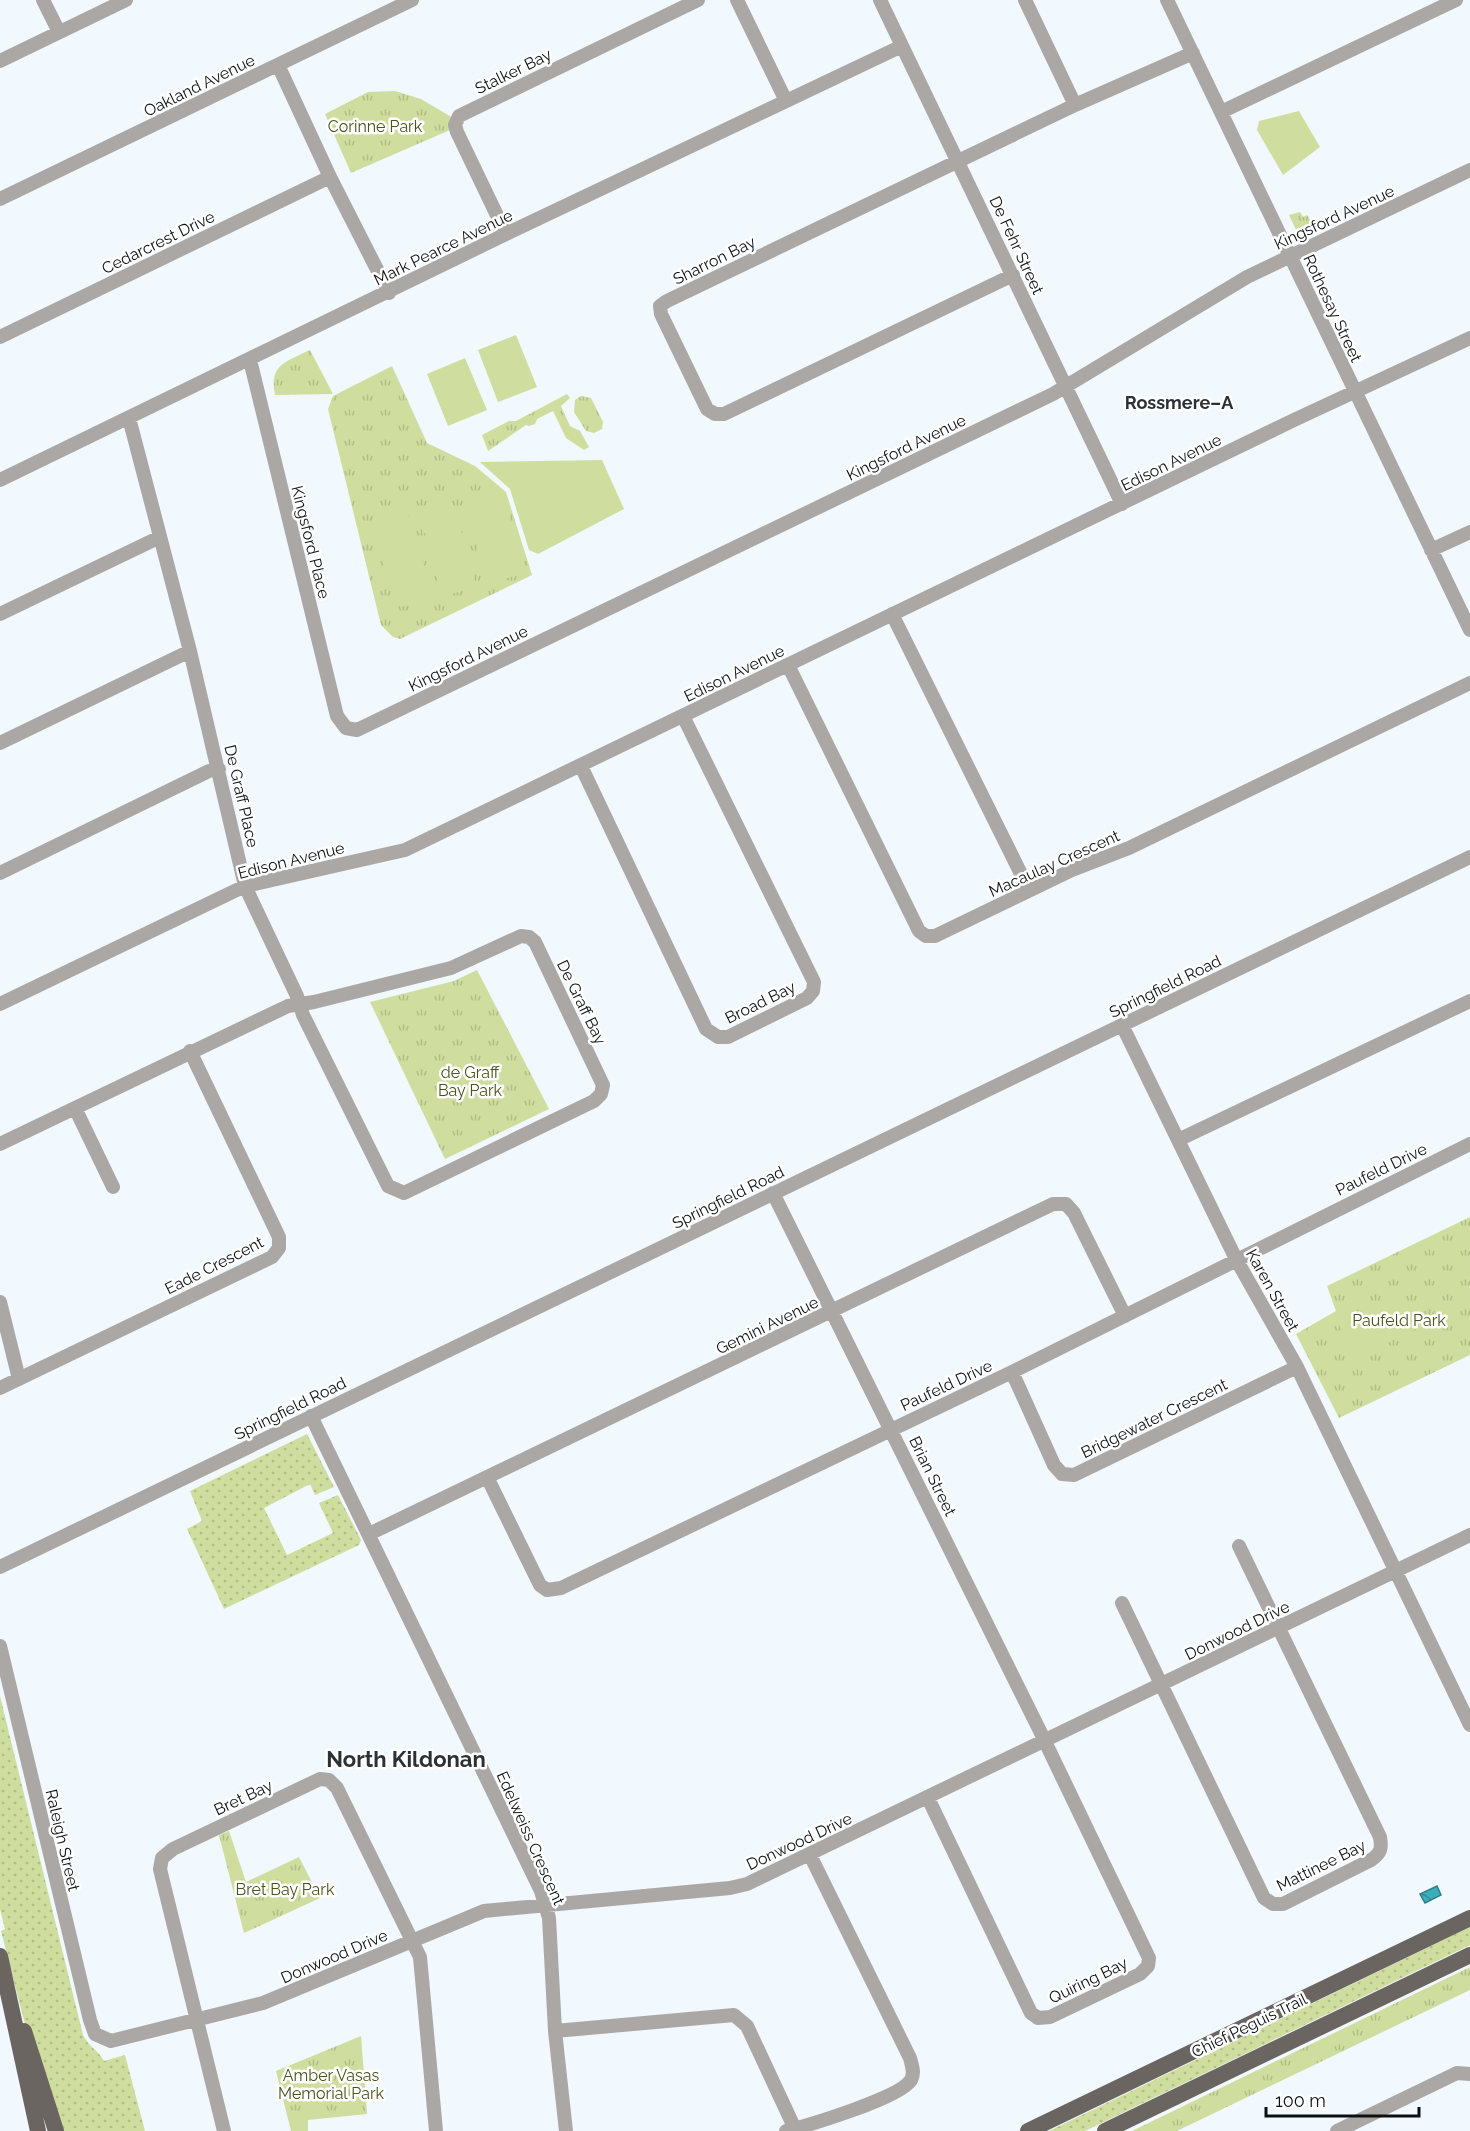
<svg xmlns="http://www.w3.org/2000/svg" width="1470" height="2131" font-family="Raleway,sans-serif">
<defs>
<pattern id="grass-dots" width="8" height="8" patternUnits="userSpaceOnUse" patternTransform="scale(1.5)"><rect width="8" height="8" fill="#cfde9e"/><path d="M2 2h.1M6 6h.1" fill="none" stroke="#b1bd87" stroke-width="1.8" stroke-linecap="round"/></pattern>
<pattern id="park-tufts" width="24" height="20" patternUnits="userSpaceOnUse" patternTransform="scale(1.5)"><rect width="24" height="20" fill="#cfde9e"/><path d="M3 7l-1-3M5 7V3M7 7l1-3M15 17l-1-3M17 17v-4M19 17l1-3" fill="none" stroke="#b1bd87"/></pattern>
<pattern id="water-waves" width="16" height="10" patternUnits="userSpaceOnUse" patternTransform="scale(1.5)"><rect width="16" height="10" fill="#3baebb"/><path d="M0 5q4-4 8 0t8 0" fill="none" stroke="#308c97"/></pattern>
</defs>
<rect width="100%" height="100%" fill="#f1f8fe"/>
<path fill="url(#grass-dots)" d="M307 1434 334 1487 315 1495 310 1484 264 1508 287 1555 333 1533 319 1503 338 1495 361 1540 359 1545 224 1609 187 1529 202 1521 190 1491Z
M0 1696 83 2035C88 2046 98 2050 104 2061L125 2055 145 2131H60L23 2017 1 1931 5 1929 0 1909Z
M1470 1927V1945L1085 2131H1049Z"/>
<path fill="url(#park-tufts)" d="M395 91 421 99 453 118 450 130 351 173 325 114 368 92Z
M1300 212 1303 217 1307 215 1315 228 1302 235 1298 234 1289 215Z
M310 350 333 394 275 395C269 364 286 362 310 350Z
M392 366 427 443 475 466 506 492 532 575 400 639 393 637 381 625 328 409 333 396Z
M567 394 570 398 561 406 570 426 580 431 589 447 584 450 566 438 553 411 537 419 535 424 529 426 526 425 488 451 482 435 509 421H516Z
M581 396 591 398 603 422 602 429 594 433 586 431 574 412 575 400Z
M477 970 549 1109 445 1159 370 1002 454 981Z
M1470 1217V1355L1339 1418 1296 1334 1336 1311 1327 1286Z
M229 1831 246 1882 299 1857 320 1898 244 1933 219 1835Z
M1470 1967V1990L1177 2131H1132Z
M361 2036 367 2114 308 2120V2131H291L276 2071Z"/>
<path fill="#cfde9e" d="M1299 111 1320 147 1283 175 1257 130 1259 121Z
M516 335 537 387 498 402 478 350Z
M465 358 487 410 448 426 427 374Z
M602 460 624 509 538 554 529 550 510 489 480 462Z
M496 490 502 494 523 568 517 575 492 583 486 579 465 502 471 497Z
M449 504 455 507 475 582 470 589 447 595 441 591 420 515 426 509Z
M405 514 410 518 431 593 426 599 401 607 395 603 373 527 376 523Z
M1401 1292 1418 1328 1355 1359 1338 1323Z"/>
<path fill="url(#water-waves)" stroke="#2d7f88" stroke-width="1.5" d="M1437 1886 1441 1895 1425 1903 1420 1894Z"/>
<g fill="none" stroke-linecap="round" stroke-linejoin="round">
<path stroke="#aaa7a5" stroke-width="14" d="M43 0 59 32
M737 0 786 101
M880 0 1122 504
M1025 0 1075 105
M1167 0 1470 630
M0 61 126 0
M278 65 330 177 389 293
M1221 112 1456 0
M0 199 412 0
M506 234 457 132 455 125 459 116 698 0
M1013 275 724 414H715L707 409 661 314 660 306 667 301 1075 105 1193 53
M0 337 330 177
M250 360 337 716 346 728 357 730 1053 394 1247 277 1470 170
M0 480 506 234 902 46
M1431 550 1470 532
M0 614 160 537
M892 614 1029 890
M788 665 919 931 926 936H935L1072 870 1129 848 1470 683
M0 743 190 651
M581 766 706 1029 718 1037H728L807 998 813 991 814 982 683 716
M0 873 209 771 219 769
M0 1004 245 886 405 850 1294 420 1470 338
M1122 1025 1236 1259 1297 1367 1470 1725
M75 1108 113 1187
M1178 1140 1470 1001
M0 1144 288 1006 314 1002 451 968 521 936 529 937 535 942 603 1085 601 1094 594 1101 404 1193 388 1186 303 1015 297 996 245 886 190 651 129 418
M773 1193 1039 1729 1149 1958 1148 1966 1140 1974 1050 2017 1038 2018 1031 2013 928 1798
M0 1302 19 1379
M1012 1372 1054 1465 1062 1474 1074 1475 1297 1367
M0 1388 272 1257 279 1248V1237L190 1051
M311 1416 541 1891 549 1918 555 2031 566 2131
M488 1479 540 1585 547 1590 561 1588 1012 1372 1470 1144
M369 1534 1053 1204H1066L1074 1213 1125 1316
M0 1567 1470 857
M1122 1603 1264 1898 1273 1904H1283L1371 1860C1381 1853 1382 1849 1380 1837L1239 1546
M0 1646 90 2020 95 2034 111 2041 263 2003 484 1911 730 1888 747 1884 1470 1535
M555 2031 734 2015 747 2026 795 2129
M224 2131 160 1869 162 1858 173 1849 320 1779 329 1780 337 1788 420 1957 436 2131
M786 2131C809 2125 900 2098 911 2080 915 2073 912 2066 910 2058L810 1855
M1337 2131 1457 2073 1470 2074"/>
<path stroke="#6b6562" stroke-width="16" d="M0 1956 38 2131
M24 2031 56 2131
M1028 2131 1470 1918
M1105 2131 1470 1955"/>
</g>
<g text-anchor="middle" stroke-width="5" stroke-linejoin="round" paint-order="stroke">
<g font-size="16" fill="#0d1012" stroke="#fff">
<text transform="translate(513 71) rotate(-26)" y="6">Stalker Bay</text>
<text transform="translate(199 85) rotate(-26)" y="6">Oakland Avenue</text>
<text transform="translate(1334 217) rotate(-25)" y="6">Kingsford Avenue</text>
<text transform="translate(158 242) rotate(-26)" y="6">Cedarcrest Drive</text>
<text transform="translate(1017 245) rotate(65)" y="6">De Fehr Street</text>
<text transform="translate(443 247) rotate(-26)" y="6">Mark Pearce Avenue</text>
<text transform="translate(714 260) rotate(-26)" y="6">Sharron Bay</text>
<text transform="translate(1333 308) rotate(65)" y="6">Rothesay Street</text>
<text transform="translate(906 447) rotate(-26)" y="6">Kingsford Avenue</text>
<text transform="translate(1171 462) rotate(-26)" y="6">Edison Avenue</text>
<text transform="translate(311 542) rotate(76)" y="6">Kingsford Place</text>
<text transform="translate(468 658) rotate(-26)" y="6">Kingsford Avenue</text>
<text transform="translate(734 673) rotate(-26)" y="6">Edison Avenue</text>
<text transform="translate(242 796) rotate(77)" y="6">De Graff Place</text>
<text transform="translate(291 860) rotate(-14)" y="6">Edison Avenue</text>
<text transform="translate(1054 863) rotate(-24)" y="6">Macaulay Crescent</text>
<text transform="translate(1165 986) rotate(-26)" y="6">Springfield Road</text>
<text transform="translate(582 1002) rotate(64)" y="6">De Graff Bay</text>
<text transform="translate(760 1002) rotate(-26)" y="6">Broad Bay</text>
<text transform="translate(1381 1169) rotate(-26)" y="6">Paufeld Drive</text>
<text transform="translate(728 1197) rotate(-26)" y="6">Springfield Road</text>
<text transform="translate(214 1265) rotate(-27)" y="6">Eade Crescent</text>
<text transform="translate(1273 1290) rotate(61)" y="6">Karen Street</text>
<text transform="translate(767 1325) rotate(-26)" y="6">Gemini Avenue</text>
<text transform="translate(946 1385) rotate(-25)" y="6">Paufeld Drive</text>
<text transform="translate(290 1408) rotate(-26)" y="6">Springfield Road</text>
<text transform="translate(1154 1418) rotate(-26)" y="6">Bridgewater Crescent</text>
<text transform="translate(933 1476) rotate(64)" y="6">Brian Street</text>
<text transform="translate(1237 1630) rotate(-26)" y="6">Donwood Drive</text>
<text transform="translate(243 1797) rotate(-25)" y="6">Bret Bay</text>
<text transform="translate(531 1838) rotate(66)" y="6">Edelweiss Crescent</text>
<text transform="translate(63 1840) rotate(77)" y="6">Raleigh Street</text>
<text transform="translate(799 1841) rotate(-25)" y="6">Donwood Drive</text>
<text transform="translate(1321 1865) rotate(-26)" y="6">Mattinee Bay</text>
<text transform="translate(334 1956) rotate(-23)" y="6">Donwood Drive</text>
<text transform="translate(1088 1980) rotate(-26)" y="6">Quiring Bay</text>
<text transform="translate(1249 2025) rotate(-26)" y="6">Chief Peguis Trail</text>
</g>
<g font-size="16" fill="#49531c" stroke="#fff">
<text x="375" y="132">Corinne Park</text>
<text x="470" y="1078">de Graff<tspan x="470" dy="18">Bay Park</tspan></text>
<text x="1399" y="1326">Paufeld Park</text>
<text x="285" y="1895">Bret Bay Park</text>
<text x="331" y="2081">Amber Vasas<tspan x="331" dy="18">Memorial Park</tspan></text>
</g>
<g font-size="18" font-weight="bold" fill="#2c3136" stroke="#fff">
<text x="1179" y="409">Rossmere–A</text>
</g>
<g font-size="22" font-weight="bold" fill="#2c3136" stroke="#fff">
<text x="406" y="1767">North Kildonan</text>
</g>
</g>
<path d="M1266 2107v9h153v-9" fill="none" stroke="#0d1012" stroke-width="3"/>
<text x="1275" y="2107" font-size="18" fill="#0d1012" stroke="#ffffff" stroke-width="4.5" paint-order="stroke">100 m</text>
</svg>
